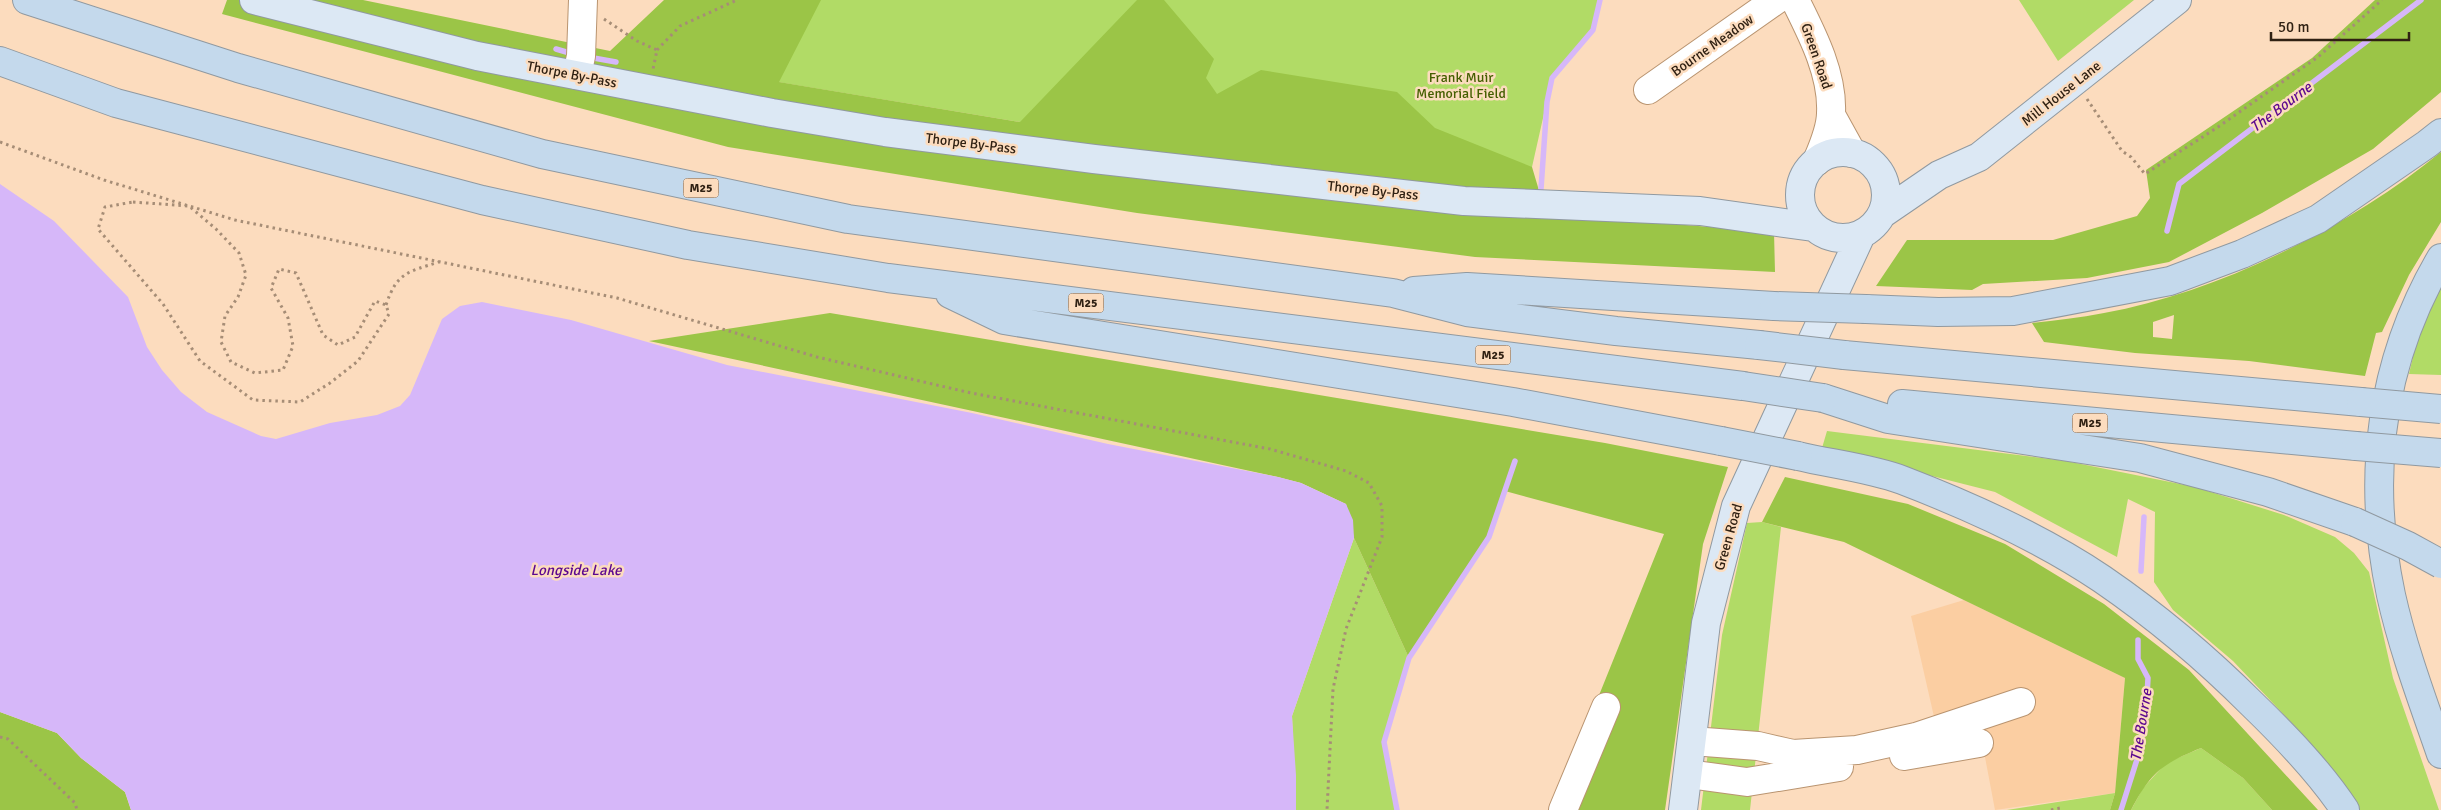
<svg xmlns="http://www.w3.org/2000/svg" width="2441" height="810" font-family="Signika,sans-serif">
<rect width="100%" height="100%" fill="#fcdcbe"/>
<path fill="#fbcea2" d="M1964 600 2125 678 2115 793 1995 810 1981 736 1940 743 1911 616Z"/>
<path fill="#b1db66" d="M664 0H1598L1593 30 1552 78 1532 167 1516 174 1020 122 778 82Z
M2019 0H2134L2058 61Z
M2441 285V375L2409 374 2418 335Z
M1827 431 2066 461 2195 487 2284 515 2335 537 2354 553 2369 572 2393 678 2439 810H2358L2308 740 2233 661 2173 610 2154 582 2155 512 2128 499 2117 557 1995 492 1822 448Z
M1762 522 1781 527 1750 810H1701L1722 635 1747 523Z
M1354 538 1409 658 1384 742 1397 810H1296L1292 716Z
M2201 748 2243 778 2272 810H2131L2143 788 2166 763Z
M2115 793 2110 810H2007Z"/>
<path fill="#9bc547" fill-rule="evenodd" d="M227 0H363L610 51 664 0H821L779 82 1020 122 1137 0H1164L1214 59 1206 78 1217 94 1261 70 1397 92 1435 128 1532 167 1546 214 1774 232 1775 272 1475 257 1137 213 728 147 222 14Z
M2375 0H2441V92L2373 149 2262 213 2169 262 2087 278 1983 284 1972 290 1876 286 1907 240H2053L2137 216 2150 198 2146 170 2312 58Z
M2441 152V222L2409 275 2382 332 2376 333 2365 376 2249 361 2135 353 2044 342 2032 323C2056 320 2080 318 2104 313 2220 292 2349 227 2441 152ZM2174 315 2172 339 2153 337V322Z
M830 313 1605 443 1728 467 1703 544 1665 810H1561L1554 807 1664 534 1505 491 1489 537 1409 658 1354 538 1346 504 1301 483 1278 477 649 341Z
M1785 477 1908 504 2005 544 2104 604 2189 670 2318 810H2272L2243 778 2201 748C2162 764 2151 772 2131 810H2110L2115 793 2125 678 1844 542 1762 522Z
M0 712 57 733 81 758 125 792 131 810H0Z"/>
<path fill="#d6b7f9" d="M0 184 54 221 128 297 147 347 162 370 181 392 207 412 261 436 276 439 330 423 377 415 400 406 410 395 442 319 460 306 482 302 571 320 727 365 972 413 1108 444 1278 477 1301 483 1346 504 1353 520 1354 538 1292 716 1296 775V810H131L125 792 81 758 57 733 0 712Z"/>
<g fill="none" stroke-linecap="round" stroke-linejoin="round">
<path stroke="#d6b7f9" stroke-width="5.5" d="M556 49 573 54
M588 57 616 62
M1541 189 1547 102 1552 78 1593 30 1600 0
M2167 231 2179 184 2421 0
M2141 571 2144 517
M1397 810 1384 742 1409 658 1489 537 1515 461
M2121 810 2140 750 2147 696 2148 678 2138 659V640"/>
<g stroke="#b99470" stroke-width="30">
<path id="minor" d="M1795 0C1812 34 1833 74 1831 113 1831 129 1823 147 1817 161
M577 75 581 56 583 0
M1648 90 1776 0
M1831 115 1852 153
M1692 741 1758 746 1793 754 1857 750 1916 737 2021 702
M1904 756 1979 743
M1688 774 1747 782 1839 767
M1563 810 1606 707"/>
</g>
<g stroke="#9099a0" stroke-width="30">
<path id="major" d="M254 0 477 56 772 113 885 132 1094 159 1464 201 1700 211 1813 227
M1800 195a43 43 0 1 1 86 0a43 43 0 1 1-86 0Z
M1882 214 1939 175 1979 157 2177 0
M1683 810 1706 623 1736 506 1861 235"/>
</g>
<g stroke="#9099a0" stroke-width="30">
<path id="highway" d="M27 0 238 68 542 154 848 219 1393 293 1467 312 1616 331 1759 345
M0 61 116 103 482 200 688 245 888 278 1743 386
M2441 258C2380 362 2366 477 2391 595 2403 649 2423 702 2441 754
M1414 291 1467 287 1774 306
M950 294 1004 320 1513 402 1721 441
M1866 309 1938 312 2013 311 2170 281 2242 254 2318 219 2427 144 2441 133
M1844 355 2361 402
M1823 398 1888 419 2140 458 2268 492 2355 522
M1902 404 2356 446
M1798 456C1831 464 1870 468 1902 480 1970 506 2041 538 2102 579 2156 616 2207 659 2253 705 2286 737 2320 772 2345 810"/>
</g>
<path stroke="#a68d76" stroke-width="3" stroke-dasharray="2.5 4" stroke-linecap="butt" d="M604 19 637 41 657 50 653 69
M657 50 680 26 737 0
M2087 99 2122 151 2131 157 2145 174 2218 127 2318 57 2382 0
M0 142 104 180 235 220 617 298 817 357 971 393 1270 449 1346 471 1369 483 1382 506V537L1346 629 1333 689 1327 810
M133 202 189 206 216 229 239 253 246 275 238 297 225 316 221 342 231 362 255 373 283 370 293 346 288 318 271 288 279 269 296 273 323 335 338 345 355 337 375 301 386 305 389 314 358 361 330 383 300 402 253 400 200 361 163 304 98 229 105 207Z
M386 305C397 272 408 272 439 262
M0 737 8 739 75 803 77 810
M2051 810 2060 808"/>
<use href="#minor" stroke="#fff" stroke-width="28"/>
<use href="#major" stroke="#dce8f4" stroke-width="28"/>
<use href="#highway" stroke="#c4d9ec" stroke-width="28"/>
<g stroke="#9099a0" stroke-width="30" stroke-linecap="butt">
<path id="highway-bridge" d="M1774 306 1866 309
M1759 345 1844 355
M1743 386 1823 398
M2361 402 2441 409
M1721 441 1798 456
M2356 446 2441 453
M2355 522 2408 546 2441 564"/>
</g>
<use href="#highway-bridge" stroke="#c4d9ec" stroke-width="28"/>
</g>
<g text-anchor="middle" stroke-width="5" stroke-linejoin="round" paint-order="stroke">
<g fill="#fcdcbe" stroke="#6d5946" stroke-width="1">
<rect x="683.5" y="178.5" width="35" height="19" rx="4"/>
<rect x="1068.5" y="293.5" width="35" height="19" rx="4"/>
<rect x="1475.5" y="345.5" width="35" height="19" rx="4"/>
<rect x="2072.5" y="413.5" width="35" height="19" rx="4"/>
</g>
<g font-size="12" font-weight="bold" fill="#302113">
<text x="701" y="192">M25</text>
<text x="1086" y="307">M25</text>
<text x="1493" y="359">M25</text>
<text x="2090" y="427">M25</text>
</g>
<g font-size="14" fill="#302113" stroke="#fcdcbe">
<text transform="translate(1712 45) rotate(-35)" y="5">Bourne Meadow</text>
<text transform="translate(1817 56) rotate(71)" y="5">Green Road</text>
<text transform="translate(572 74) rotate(11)" y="5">Thorpe By-Pass</text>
<text transform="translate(2061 93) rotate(-38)" y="5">Mill House Lane</text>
<text transform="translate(971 143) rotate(7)" y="5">Thorpe By-Pass</text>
<text transform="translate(1373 190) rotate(6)" y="5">Thorpe By-Pass</text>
<text transform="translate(1728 537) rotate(-74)" y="5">Green Road</text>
</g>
<g font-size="14" fill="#445e00" stroke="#fcdcbe">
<text x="1461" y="82">Frank Muir<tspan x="1461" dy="16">Memorial Field</tspan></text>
</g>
<g font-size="15" font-style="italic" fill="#5c078f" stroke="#fcdcbe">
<text transform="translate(2281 107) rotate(-37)" y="5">The Bourne</text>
<text x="576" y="575">Longside Lake</text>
<text transform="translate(2141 725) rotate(-81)" y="5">The Bourne</text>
</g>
</g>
<path d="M2271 32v8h138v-8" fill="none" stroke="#302113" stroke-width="2.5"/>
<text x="2278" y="32" font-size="15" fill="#302113" stroke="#fcdcbe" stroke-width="4" paint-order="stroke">50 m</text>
</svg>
